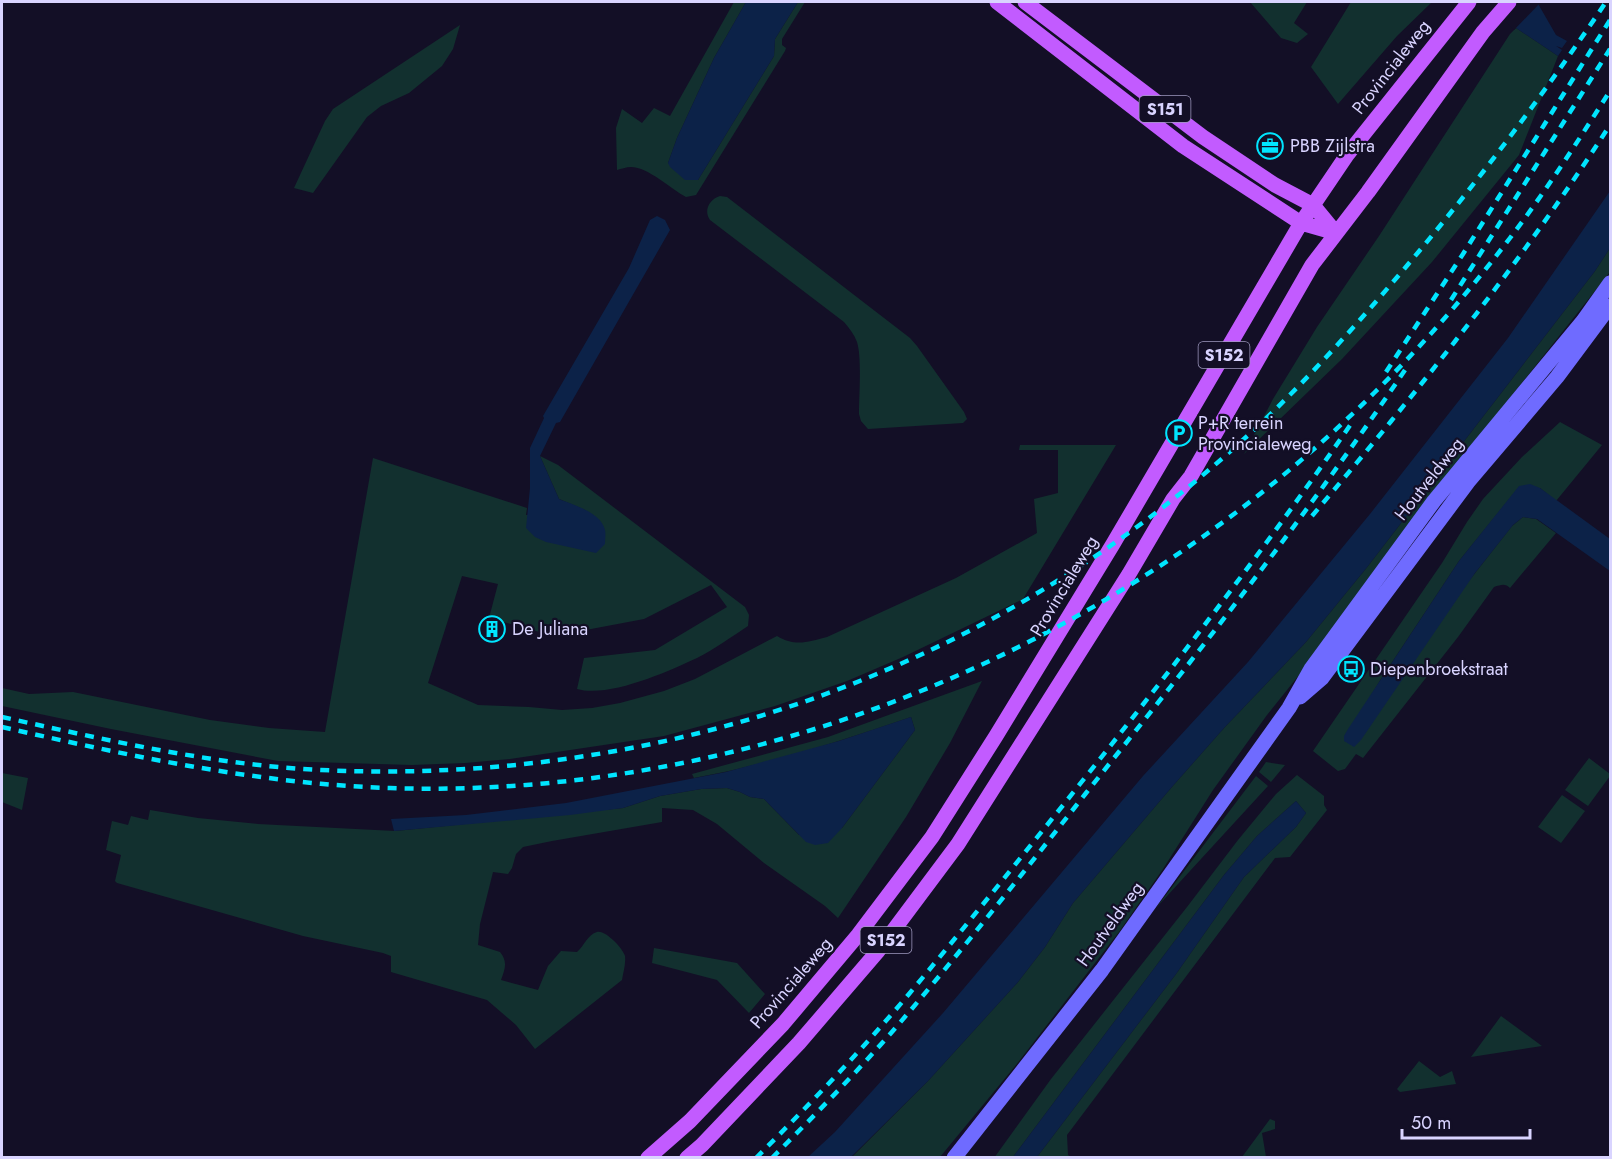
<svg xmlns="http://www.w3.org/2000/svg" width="1612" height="1159" font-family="Jost,sans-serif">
<rect width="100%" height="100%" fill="#130f26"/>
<path fill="#12302f" d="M734 2H746L714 58 677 138 668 163 689 180H698L774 56 775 39 798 2H805L782 39V45L786 48 785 51 696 195 686 197C671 189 648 167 631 167 626 167 621 169 617 170L616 128 622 109 642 123 654 108 670 116Z
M1250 2H1307L1294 23 1308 34 1297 43 1281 38Z
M1351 2H1432L1397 36 1338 104 1311 67Z
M460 25 453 49 442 66 409 93 381 106 367 117 313 193 294 188 325 121 333 109Z
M1516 28 1558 56 1519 155 1432 262 1342 359 1244 454 1273 399 1317 327 1379 236 1510 34Z
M720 196 727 197 910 338 917 346 964 412 967 419 963 423 868 429 861 421 859 414C859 395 862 358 857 342 854 334 849 328 844 322L710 220C703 210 710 199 720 196Z
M1610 248V272L1439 487 1303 670 1267 715 1213 790 1163 869 1119 932 1016 1065 940 1157 851 1158 928 1081 1018 982 1045 947 1073 903 1171 788 1224 728 1306 642 1368 566 1595 271Z
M1560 422 1602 445 1556 501 1540 488 1519 487 1459 561 1381 679 1344 740 1512 526 1523 517 1536 519 1556 533 1510 588C1505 583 1501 585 1494 587L1458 637 1363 758 1356 754 1345 769 1338 771 1313 751 1442 563 1467 522 1483 499 1522 457Z
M1020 445H1116L1023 599 903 657 847 681 775 706 664 736 510 759 465 763 412 765 278 761 111 729 2 706V688L29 694 73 692 210 720 269 728 325 732 373 458 527 508 526 515 585 510 559 499 540 456 558 465 745 607 749 615 748 626C731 637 715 649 697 658 667 672 609 698 577 689L584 658 655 650 727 607 711 585 644 619 554 636 489 618 498 584 462 576 428 683 478 705 529 707 562 710 592 708 620 703 664 691 695 679 777 636C795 647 808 642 827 637L956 578 1037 533 1034 499 1058 493V450H1019Z
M982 681 950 743 906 817 838 918 825 906 764 863 717 824 693 810 662 808V822L552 841 523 847 516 854 512 868 508 874 493 872 480 924 478 945 500 952C508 962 505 969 501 980L538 990 548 966 561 951 577 952C584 946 588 934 597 932 606 930 623 949 625 956 626 964 623 973 622 980L535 1049 516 1025 487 1000 391 972V956L383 953 303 936 117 883 115 881 121 855 106 850 112 821 128 825 131 816 148 820 150 810 198 818 258 824 395 831 623 808 660 796 701 789 727 788 740 792 750 797 764 799 799 835 842 828 915 730 911 717C840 741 768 765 694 778L692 774 828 737Z
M1589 758 1610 774V776L1588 806 1565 790Z
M1266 762 1285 765 1271 782 1259 772Z
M2 773 28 778 22 810 2 802Z
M1297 775 1324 796V805L1327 810 1290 857 1275 858 1067 1135 1068 1155 1071 1157H1037L1176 974 1244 877 1296 827 1306 813 1296 801 1257 836 1224 875 1013 1157 994 1158 1051 1079 1187 907 1238 840 1276 794Z
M1256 776 1268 786 1156 908Z
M1562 795 1585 811 1561 843 1538 827Z
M654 948 737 963 765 994 749 1013 717 980 652 963Z
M1501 1016 1542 1046 1471 1057Z
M1419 1061 1440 1077 1452 1071 1456 1084 1400 1092 1397 1089Z
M1270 1119 1275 1121V1129L1262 1133 1266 1157H1242Z"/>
<path fill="#0c2248" d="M746 2H798L775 39 774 56 698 180H685L670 167 668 163 677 138 714 58Z
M1489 2H1537L1556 35 1567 41 1562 48 1556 46 1562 50 1558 56 1516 28Z
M1610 191V248L1595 271 1368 566 1306 642 1224 728 1171 788 1073 903 1045 947 1018 982 928 1081 851 1157H808L835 1132 943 1013 1143 776 1248 662 1370 514 1508 338Z
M657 216 665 220 670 230 560 422 556 423 540 456 559 499C573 505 601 512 605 530 606 534 605 540 605 544L596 553 546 542 535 537 526 528 530 488V448L544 418 543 416 629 268 650 220Z
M1530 484 1540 488 1610 539V571L1537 519 1523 517 1513 525 1475 573 1361 740 1354 747 1344 741V736L1348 729 1459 561 1519 486Z
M911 717 915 730 842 828 828 843 815 845 806 842 764 799 750 797 740 792 727 788 701 789 660 796 623 808 570 815 394 831 391 819 466 815 566 803 726 772 839 741Z
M1296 801 1306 813 1296 827 1244 877 1176 974 1037 1157H1013L1224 875 1257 836Z"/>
<path fill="#130f26" d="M1486 2H1541L1514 30Z"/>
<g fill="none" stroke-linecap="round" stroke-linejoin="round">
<path stroke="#6f6bff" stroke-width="15" d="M1300 697 1322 678 1468 482 1557 377 1610 306
M954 1158 1102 970 1289 708 1311 669 1434 501 1583 321 1610 283"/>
<path stroke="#c25bff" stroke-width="15" d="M997 2 1183 146 1301 223 1336 233
M1025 2 1203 137 1275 185 1313 205 1336 233
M648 1158 690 1121 783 1024 858 935 932 837 996 736 1113 544 1301 223 1347 155 1469 2
M687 1158 702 1145 799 1043 878 951 958 844 1129 574 1173 499 1191 476 1312 265 1368 192 1483 32 1509 2"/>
<path stroke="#00e5ff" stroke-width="4.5" stroke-dasharray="9 8" stroke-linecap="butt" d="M1451 300 1610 49
M1386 372 1463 254 1610 20
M1312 516C1418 391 1521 263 1610 125
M2 717C107 740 213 765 321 770 659 786 982 674 1234 448 1296 393 1351 331 1405 268 1477 183 1544 94 1606 2
M2 727C130 756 259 784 390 788 753 800 1117 648 1374 393 1423 345 1468 293 1510 238 1546 191 1578 141 1610 91
M756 1158C809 1105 861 1051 909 994 960 933 1010 871 1060 809 1161 683 1261 555 1353 421
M772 1158C815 1115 858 1071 898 1025 964 948 1027 868 1090 788 1199 652 1307 515 1405 370"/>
</g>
<defs>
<g id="office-ring" transform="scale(1.35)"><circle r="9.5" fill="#130f26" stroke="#00e5ff" stroke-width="1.5"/><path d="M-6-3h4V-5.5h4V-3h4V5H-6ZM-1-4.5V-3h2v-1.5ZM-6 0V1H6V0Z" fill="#00e5ff"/></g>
<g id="parking-ring" transform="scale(1.35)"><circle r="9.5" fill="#130f26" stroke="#00e5ff" stroke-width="1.5"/><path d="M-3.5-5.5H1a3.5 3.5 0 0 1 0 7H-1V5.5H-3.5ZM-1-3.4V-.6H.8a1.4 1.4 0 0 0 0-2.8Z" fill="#00e5ff"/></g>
<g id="building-ring" transform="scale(1.35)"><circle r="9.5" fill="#130f26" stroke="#00e5ff" stroke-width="1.5"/><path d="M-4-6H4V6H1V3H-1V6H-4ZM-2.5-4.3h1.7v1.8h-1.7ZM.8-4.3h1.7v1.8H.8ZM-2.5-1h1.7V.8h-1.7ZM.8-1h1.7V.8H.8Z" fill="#00e5ff"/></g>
<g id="bus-ring" transform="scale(1.35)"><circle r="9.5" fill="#130f26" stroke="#00e5ff" stroke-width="1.5"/><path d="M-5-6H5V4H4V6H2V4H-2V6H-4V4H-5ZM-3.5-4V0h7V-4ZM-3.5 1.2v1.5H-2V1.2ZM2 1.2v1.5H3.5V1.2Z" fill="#00e5ff"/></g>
</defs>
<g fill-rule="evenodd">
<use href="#office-ring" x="1270" y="146"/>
<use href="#parking-ring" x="1179" y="433"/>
<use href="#building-ring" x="492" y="629"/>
<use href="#bus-ring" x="1351" y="669"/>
</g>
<g text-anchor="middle" stroke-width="4.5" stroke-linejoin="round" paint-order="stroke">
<g fill="#130f26" stroke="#9e99be" stroke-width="1.5">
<rect x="1139.5" y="96" width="51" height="26" rx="4.5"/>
<rect x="1198.5" y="342" width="51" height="26" rx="4.5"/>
<rect x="860.5" y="927" width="51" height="26" rx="4.5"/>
</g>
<g font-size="16" font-weight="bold" fill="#d9d4ff">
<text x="1165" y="115">S151</text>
<text x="1224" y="361">S152</text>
<text x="886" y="946">S152</text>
</g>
<g font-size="18" fill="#d9d4ff" stroke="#130f26">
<text transform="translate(1391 67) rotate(-52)" y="6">Provincialeweg</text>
<text transform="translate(1429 479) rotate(-52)" y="6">Houtveldweg</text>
<text transform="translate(1064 586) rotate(-59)" y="6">Provincialeweg</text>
<text transform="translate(1110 924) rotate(-54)" y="6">Houtveldweg</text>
<text transform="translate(791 983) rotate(-49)" y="6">Provincialeweg</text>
</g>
<g font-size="18" fill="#d9d4ff" stroke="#130f26" text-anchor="start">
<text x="1290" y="152">PBB Zijlstra</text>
<text x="1198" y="429">P+R terrein<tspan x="1198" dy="21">Provincialeweg</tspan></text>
<text x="512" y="635">De Juliana</text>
<text x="1370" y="675">Diepenbroekstraat</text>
</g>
</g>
<rect width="1612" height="1159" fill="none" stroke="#d9d4ff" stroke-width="6"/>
<path d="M1402 1129v9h128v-9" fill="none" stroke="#d9d4ff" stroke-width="3"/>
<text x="1411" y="1129" font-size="18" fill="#d9d4ff" stroke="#130f26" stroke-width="4.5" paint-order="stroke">50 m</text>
</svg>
